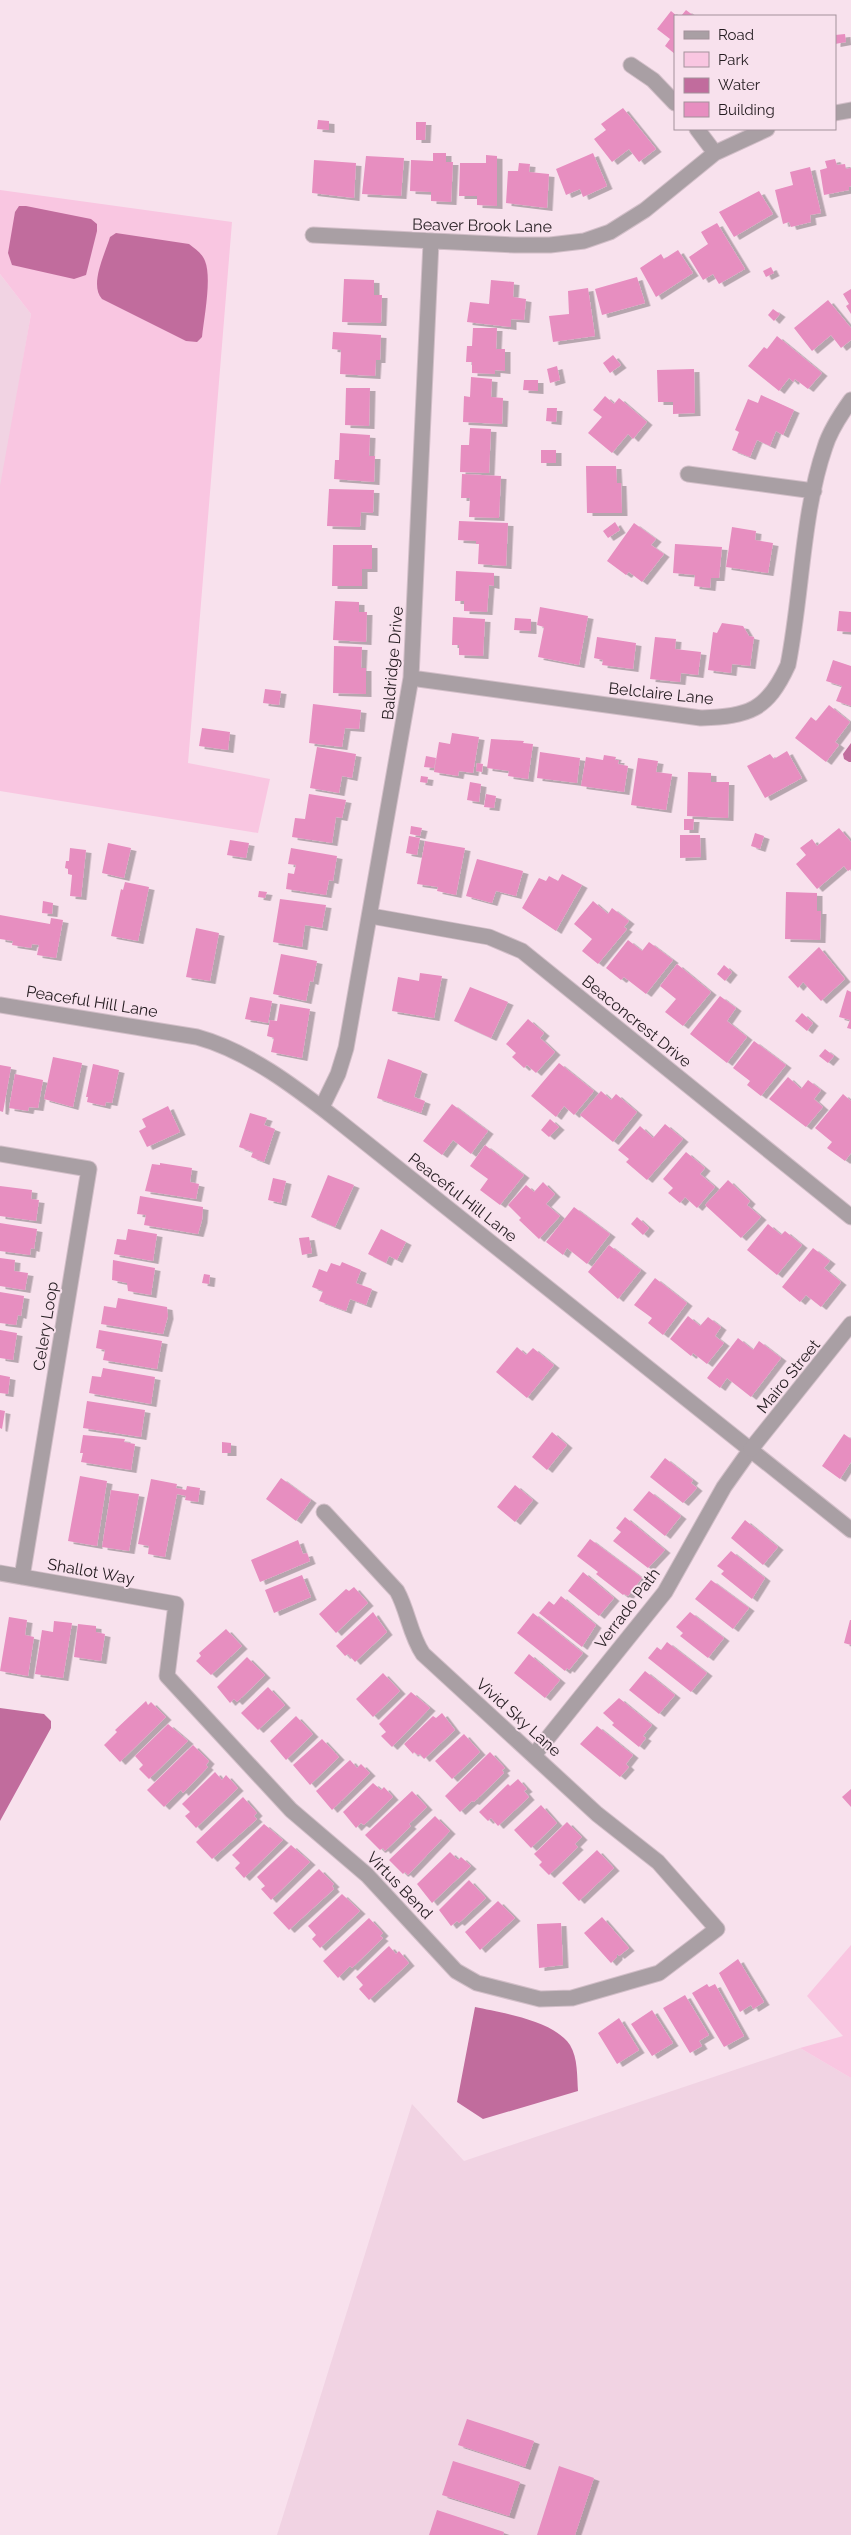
<svg xmlns="http://www.w3.org/2000/svg" width="851" height="2535" font-family="Raleway,sans-serif">
<defs>
<filter id="shadow"><feDropShadow dx="5.5" dy="3" stdDeviation="0" flood-color="#0004"/></filter>
</defs>
<rect width="100%" height="100%" fill="#f8e1ed"/>
<path fill="#f1d3e3" d="M0 274 31 314 1 487 0 486Z
M800 2048 851 2078V2535H277L412 2104 464 2161Z"/>
<path fill="#f9c6e1" d="M0 190 232 222 188 763 270 779 258 833 0 791V486L31 314 0 274Z
M851 1945V2078L800 2048 843 2036 807 1996Z"/>
<path fill="#c16c9d" d="M19 206H26L91 219 97 224V231L86 275 74 279 12 265 8 253 15 212Z
M116 233 189 244C195 249 202 253 205 261 212 278 204 318 202 337L197 342 186 341 102 299C89 285 105 254 110 237Z
M851 743V762H849L844 759 843 754Z
M0 1708 44 1714 51 1721V1728L0 1821Z
M475 2007C502 2013 553 2020 570 2045 578 2058 577 2077 578 2091L483 2119 457 2102Z"/>
<path fill="#e78ec0" filter="url(#shadow)" d="M686 10 694 16H681Z
M671 11 677 16H675V54L665 46 670 39 657 29Z
M845 34 846 42 835 44V35Z
M623 108 656 149 639 162 629 149 612 162 594 139 606 130 601 124Z
M318 120 329 121V130L317 129Z
M416 122H426L425 140H416Z
M433 153H446V162H453L451 202 431 201V192L410 191 411 160 433 161Z
M593 153 607 186 583 197 580 189 566 195 556 169Z
M486 155 497 156V206L477 205V196H459L460 163H486Z
M366 156 404 158 401 196 362 194Z
M835 159 837 165 845 164 846 169 851 168V186L849 187V190L824 195 820 170 827 168 825 161Z
M314 160 356 163 354 198 312 193Z
M519 163 530 164 529 172 549 174 547 208 506 203 508 171H518Z
M810 167 821 213 810 215 811 222 791 227 789 222 783 224 775 190 793 185 790 172Z
M759 191 773 214 734 237 719 212Z
M717 223 745 269 719 284 713 274 703 280 689 257 708 244 701 232Z
M678 250 693 273 656 297 640 268 661 254 664 259Z
M771 267 774 273 766 277 763 271Z
M637 277 645 303 602 315 595 289Z
M344 279 374 280V295H382L381 323 342 322Z
M491 280 514 282 513 297 526 299 524 320 511 319V327L467 322 470 302 489 304Z
M588 288 595 336 553 342 549 316 569 314 568 291Z
M851 289V314L846 306 849 304 843 294Z
M828 300 851 328V340L841 348 831 335 812 351 794 328Z
M773 309 780 314 774 321 768 315Z
M473 328H497L496 349H505V371L495 370V374L472 373V362H466L467 346H472Z
M333 332 381 335 380 360H376L375 376 340 374 341 350 332 349Z
M777 336 822 373 808 389 795 379 793 382 789 378 779 391 748 366 764 347 767 349Z
M613 355 621 365 610 373 603 363Z
M557 366 560 380 550 383 547 369Z
M694 369 695 413 673 414V402H658L657 370Z
M471 377 492 379 491 397 503 398 502 424 463 422 464 396 470 397Z
M524 380H538V391L523 390Z
M346 388H370L369 426 345 425Z
M761 395 794 410 783 435 776 431 770 446 757 440 750 457 732 450 739 432 735 430 748 399 758 403Z
M605 396 614 404 619 398 647 422 633 439 628 434 612 453 588 433 602 417 593 410Z
M547 408H557L556 422 546 421Z
M470 428 491 429 489 473 460 472 461 445H469Z
M340 433 370 435 369 456H375L374 482 334 479 335 460H339Z
M541 450H556V463H541Z
M586 466H616L617 483H621L622 513H587Z
M462 474 501 476 499 518 469 517 470 498H461Z
M329 489 374 490 373 513 361 512 360 527 327 526Z
M459 521 508 523 506 566 478 564 479 544H476V541L458 540Z
M615 522 620 530 608 538 603 531Z
M634 523 656 539 651 545 664 554 642 582 629 572 626 575 607 561Z
M732 527 756 531 755 540 773 543 768 573 726 567Z
M675 544 722 547 719 578H711L710 588 694 586 695 575 673 573Z
M333 545H372V569H362V586H332Z
M456 571 494 573V586L489 585 487 612 464 611V601H455Z
M335 601 359 602V612H367L366 642 333 640Z
M540 607 588 616 579 665 538 657 544 627 537 625Z
M839 611 851 612V632L837 631Z
M453 617 485 619 483 656 459 655V645H452Z
M515 618 531 619V631L514 630Z
M722 623 743 626 749 636 754 637 750 666 732 664 731 673 708 670 713 632 717 633Z
M597 637 636 643 633 669 602 665 603 660 594 658Z
M655 637 676 639 675 649 701 652 698 675 681 673 680 682 650 679Z
M334 646 362 647 361 668H366V694L333 693Z
M833 660 851 666V706L836 701 842 686 826 681Z
M265 689 281 691 279 705 263 703Z
M313 704 361 710 359 729 345 728 342 747 309 743Z
M829 705 850 722 835 742 839 745 826 762 795 738 811 717 816 721Z
M202 728 230 732 228 750 199 746Z
M452 733 479 737 473 773 459 771 458 776 434 772 439 742 450 744Z
M491 739 524 741 523 743 533 744 528 779 508 776 509 771 487 768Z
M317 747 356 754 352 778 342 776 339 793 310 788Z
M787 751 802 778 765 798 747 766 770 754 774 759Z
M540 752 580 758 577 783 537 778Z
M604 755 616 757 615 760H619L618 764 628 766 624 792 581 786 586 757 603 760Z
M426 756 436 758 434 768 424 767Z
M638 758 658 761 656 772 672 774 666 810 631 805Z
M477 763 483 764 482 772 476 771Z
M688 772 711 773V782H729L728 818 687 816Z
M421 776 428 777 427 783 420 782Z
M470 782 481 784 479 802 467 800Z
M309 794 346 800 342 818 336 817 332 843 292 837 295 818 305 819Z
M486 794 496 796 494 808 484 807Z
M684 819H694L693 830H684Z
M411 826 422 828 420 836 410 834Z
M839 828 851 842V869L848 871 844 866 817 889 796 864 806 855 800 848 812 839 817 846Z
M755 833 764 836 760 849 751 846Z
M680 835H700L701 857 680 858Z
M409 836 420 838 417 855 406 853Z
M230 840 249 843 246 858 227 855Z
M425 841 465 848 456 895 437 891 438 887 417 884Z
M108 843 131 848 124 878 102 873Z
M70 848 86 850 81 897 70 896 72 875 68 874V869L65 868 66 861H69Z
M291 848 337 856 333 881 329 880 326 895 286 889 288 873 294 874 296 865 288 864Z
M477 859 523 871 516 896 496 891 492 903 466 896Z
M562 874 582 885 556 931 522 908 539 878 546 881 549 876 558 881Z
M125 882 149 887 138 941 111 936 121 889 123 890Z
M259 891 267 892 265 898 258 897Z
M786 892 817 893V911H821L820 940 785 939Z
M280 899 326 905 322 928 305 925 302 947 273 942Z
M43 901 53 903 52 914 42 913Z
M593 901 608 914 612 908 629 921 624 927 627 929 598 964 582 951 592 939 574 924Z
M0 915 50 924 51 918 63 920 56 958 37 955 39 945 32 944 31 948 12 945 13 941 0 939Z
M196 928 219 933 210 981 186 977Z
M628 940 642 951 649 942 673 960 646 994 624 977 621 980 606 968Z
M819 947 845 979 821 1001 803 982 798 988 788 977Z
M281 954 317 961 313 982 310 981 306 1001 273 994Z
M677 964 711 992 683 1026 665 1012 676 999 660 986Z
M724 965 732 972 725 981 717 974Z
M420 973 442 976 434 1018 392 1011 398 977 419 981Z
M470 987 508 1002 491 1038 454 1021Z
M847 990 851 992V1029L847 1028 850 1020 839 1017Z
M720 996 736 1008 727 1021 747 1037 727 1063 690 1034Z
M250 997 272 1001 268 1023 245 1019Z
M280 1004 310 1009 302 1058 271 1052 274 1038 267 1036 270 1020 277 1021Z
M802 1013 813 1023 807 1031 795 1021Z
M528 1019 544 1033 540 1038 555 1052 536 1073 527 1065 524 1068 512 1057 516 1053 506 1044Z
M754 1041 786 1065 761 1096 747 1085 750 1081 733 1068Z
M825 1049 834 1056 828 1063 819 1056Z
M53 1057 82 1063 73 1107 44 1099Z
M388 1059 422 1071 414 1097 425 1101 421 1113 377 1098Z
M559 1063 594 1091 574 1115 564 1106 556 1117 531 1096Z
M93 1064 119 1070 112 1103 106 1102 105 1106 87 1102 88 1097H86Z
M0 1065 11 1067 3 1112 0 1111Z
M15 1074 43 1080 38 1108 29 1107 28 1111 9 1108Z
M788 1077 801 1089 808 1080 821 1090 814 1099 823 1107 806 1127 769 1099Z
M601 1091 611 1100 616 1094 637 1112 613 1142 580 1115Z
M843 1094 851 1101V1153L845 1161 827 1148 832 1142 815 1128Z
M452 1104 488 1131 471 1154 453 1140 442 1155 423 1141Z
M168 1106 180 1132 147 1147 139 1131 146 1127 142 1119Z
M250 1113 267 1118 264 1125 275 1129 264 1162 251 1157 253 1152 239 1147Z
M550 1119 559 1127 549 1137 541 1130Z
M665 1124 683 1139 647 1180 626 1162 629 1159 618 1150 640 1126 653 1138Z
M485 1145 524 1175 500 1205 480 1190 488 1179 470 1166Z
M686 1152 705 1168 700 1174 715 1187 697 1208 685 1197 680 1203 668 1193 673 1188 663 1179Z
M160 1163 192 1168 190 1182 199 1184 196 1199 145 1191 152 1164 160 1165Z
M328 1175 354 1185 335 1227 311 1217Z
M273 1178 286 1181 281 1203 268 1200Z
M728 1180 750 1201 747 1205 761 1217 741 1238 705 1205Z
M543 1182 555 1194 546 1204 560 1216 539 1239 519 1220 521 1218 508 1205 526 1185 534 1192Z
M0 1186 32 1190 31 1199 39 1200 36 1221 0 1216Z
M140 1196 203 1207 202 1220 198 1234 144 1225 146 1215 137 1214Z
M574 1207 610 1234 587 1264 567 1248 563 1255 546 1242Z
M637 1217 649 1228 643 1235 631 1224Z
M0 1223 37 1229 34 1249 31 1248 30 1255 0 1251Z
M768 1224 781 1235 785 1231 802 1245 777 1275 747 1250Z
M128 1229 157 1234 153 1261 114 1254 117 1239 126 1240Z
M381 1229 406 1242 397 1260 389 1256 386 1263 368 1254Z
M309 1237 312 1253 302 1255 299 1238Z
M609 1245 641 1270 618 1299 588 1272Z
M813 1248 830 1261 824 1268 841 1282 821 1307 806 1295 800 1302 782 1287Z
M0 1258 15 1260 14 1271 28 1273 25 1290 0 1286Z
M113 1260 155 1268 151 1295 128 1291 127 1283 112 1280Z
M342 1262 361 1270 356 1283 372 1289 366 1305 350 1299 346 1311 319 1301 323 1291 312 1287 319 1269 327 1272 331 1263 340 1266Z
M204 1274 210 1275 209 1284 202 1283Z
M655 1278 687 1303 663 1335 648 1323 652 1318 634 1305Z
M0 1292 24 1296 21 1316 18 1315 16 1325 0 1323Z
M118 1298 167 1307 168 1316 163 1334 101 1324 104 1306 116 1308Z
M688 1316 700 1326 708 1317 721 1327 715 1336 724 1343 707 1364 693 1353 691 1356 670 1339Z
M0 1330 17 1333 13 1360 0 1358Z
M99 1330 162 1341 157 1369 103 1360 105 1350 96 1348Z
M738 1338 753 1350 759 1341 781 1358 751 1397 727 1378 720 1388 707 1378Z
M517 1347 526 1355 533 1348 554 1365 527 1398 496 1372Z
M103 1368 155 1377 151 1404 89 1393 92 1376 101 1377Z
M0 1375 10 1377 8 1394 0 1393Z
M87 1401 145 1410 141 1437 83 1428Z
M0 1410 5 1411 2 1429 0 1428Z
M552 1432 567 1445 547 1470 532 1457Z
M844 1434 851 1439V1462L840 1479 822 1466Z
M83 1435 125 1439 124 1442 135 1444 131 1470 81 1462 83 1453H80Z
M222 1442 231 1443V1453H222Z
M665 1458 693 1480 691 1483 697 1488 683 1503 650 1477Z
M80 1476 107 1481 97 1546 68 1541Z
M281 1478 311 1500 296 1521 266 1499Z
M151 1479 177 1484 176 1488 186 1490 187 1486 200 1488 198 1502 185 1500 186 1496 177 1494 165 1557 148 1554 149 1546 138 1544Z
M515 1485 533 1500 515 1522 497 1507Z
M111 1490 139 1494 129 1551 102 1547Z
M649 1491 681 1516 665 1536 633 1510Z
M625 1517 665 1550 648 1568 613 1541 621 1532 616 1528Z
M745 1520 778 1547 763 1565 731 1538Z
M590 1539 642 1578 628 1596 624 1594 623 1595 596 1574 598 1572 577 1556Z
M298 1540 303 1554 307 1553 310 1561 260 1582 251 1560Z
M731 1551 765 1578 752 1599 721 1574 724 1571 717 1566Z
M583 1572 614 1598 599 1616 568 1591Z
M302 1575 311 1597 274 1613 265 1590Z
M711 1580 749 1608 733 1629 695 1599Z
M354 1587 368 1603 336 1633 319 1614 346 1589 349 1591Z
M561 1596 596 1625 582 1647 539 1613 549 1601 554 1605Z
M373 1612 387 1632 355 1662 348 1654 345 1656 336 1646Z
M690 1612 724 1638 708 1658 680 1636 683 1633 676 1627Z
M533 1613 583 1653 569 1670 567 1668 565 1671 517 1633Z
M9 1617 27 1620 25 1635 34 1637 28 1676 0 1671Z
M850 1620H851V1645L844 1643Z
M54 1621 72 1623 63 1678 35 1674 42 1630 53 1632Z
M78 1624 96 1626V1632L105 1634 101 1661 74 1657Z
M226 1629 242 1646 211 1675 196 1661 201 1656 199 1653Z
M667 1642 707 1673 691 1692 648 1658 657 1647 661 1650Z
M529 1654 560 1680 545 1698 514 1673Z
M247 1657 265 1675 237 1702 234 1699 230 1703 217 1687Z
M645 1671 675 1695 659 1714 629 1690Z
M383 1673 400 1691 373 1717 356 1699Z
M268 1687 285 1705 258 1730 241 1713Z
M411 1692 430 1708 392 1747 381 1736 386 1732 379 1724Z
M619 1698 652 1725 643 1736 646 1738 639 1747 612 1725 614 1723 603 1713Z
M146 1701 148 1705 151 1702 166 1717 120 1762 104 1745 117 1732 115 1730Z
M442 1713 455 1730 424 1759 420 1754 418 1755 414 1752 413 1754 404 1744 433 1716 436 1718Z
M296 1716 313 1734 286 1760 270 1741Z
M168 1724 188 1741 149 1779 139 1769 143 1765 135 1756Z
M597 1726 633 1755 626 1764 629 1767 620 1777 580 1744Z
M464 1734 480 1752 452 1779 435 1761Z
M322 1739 339 1757 310 1785 293 1765Z
M193 1745 209 1761 206 1765 208 1767 183 1793 181 1790 164 1807 147 1790Z
M490 1752 505 1768 502 1770 504 1773 474 1802 472 1801 460 1812 445 1796Z
M350 1760 357 1768 361 1764 370 1773 332 1810 316 1791Z
M215 1772 222 1780 226 1775 238 1788 196 1828 185 1816 190 1812 182 1804Z
M518 1779 527 1789 524 1791 529 1797 498 1826 491 1818 488 1821 479 1812 508 1784 510 1786Z
M373 1783 381 1790 384 1787 393 1797 364 1825 361 1823 356 1828 343 1812Z
M851 1789V1807L842 1797Z
M412 1791 427 1807 409 1824 411 1826 385 1851 383 1848 380 1850 365 1835Z
M243 1797 257 1813 254 1816 257 1819 212 1859 196 1842Z
M541 1805 557 1823 531 1848 514 1830Z
M435 1816 450 1831 408 1875 405 1872 403 1874 389 1860Z
M567 1822 582 1837 575 1844 578 1847 549 1875 539 1865 542 1862 534 1854Z
M264 1824 283 1840 244 1878 235 1868 240 1863 232 1855Z
M291 1845 310 1862 271 1900 261 1889 265 1886 257 1877Z
M597 1850 614 1868 579 1901 562 1883Z
M450 1852 458 1860 461 1857 471 1866 432 1903 417 1884Z
M319 1869 334 1884 332 1886 334 1889 289 1930 273 1913Z
M469 1880 486 1898 459 1923 457 1921 451 1926 439 1910Z
M342 1894 360 1911 320 1948 312 1939 316 1935 308 1926Z
M498 1901 515 1918 480 1950 465 1932Z
M602 1917 629 1948 619 1956 617 1954V1957L611 1963 584 1933Z
M369 1918 383 1933 380 1936 383 1938 352 1968 350 1966 338 1978 323 1961Z
M561 1923 563 1965 539 1968 537 1924Z
M389 1946 396 1954 399 1951 409 1963 369 2000 359 1989 363 1985 356 1977Z
M738 1959 764 2002 753 2009 751 2005 740 2012 719 1973Z
M707 1984 709 1987 715 1984 744 2036 724 2047 692 1993Z
M685 1995 709 2035 699 2041 702 2046 690 2053 663 2008Z
M652 2010 673 2043 652 2056 631 2024Z
M619 2018 639 2050 617 2064 598 2033Z
M467 2419 534 2441 525 2467 458 2445Z
M453 2461 520 2482 509 2516 442 2495Z
M559 2466 594 2478 575 2535H537Z
M437 2510 504 2532 503 2535H429Z"/>
<g fill="none" stroke-linecap="round" stroke-linejoin="round">
<g stroke="#d2bec8" stroke-width="17">
<path id="minor" d="M631 65 653 80 675 103
M835 113 851 110
M697 129 715 153
M313 235 515 245H550L584 241 610 232 645 210 715 153 767 129
M688 474 814 491
M411 678 701 718C749 716 767 711 788 665 802 595 802 513 825 447 830 430 841 414 851 400
M371 916 489 937 522 951 851 1217
M0 1005 197 1037C248 1051 295 1087 336 1119L851 1530
M322 1107 338 1074 346 1048 411 678 431 242
M0 1154 89 1169 22 1577
M0 1573 176 1604 167 1676 291 1810 367 1875 456 1971 477 1983 540 1999 572 1998 659 1973 717 1929 658 1862 597 1814 423 1654C410 1635 408 1611 397 1591L324 1512
M534 1755 665 1592 724 1487 751 1449"/>
</g>
<g stroke="#d2bec8" stroke-width="17">
<path id="tertiary" d="M751 1449 851 1324"/>
</g>
<use href="#minor" stroke="#a99fa4" stroke-width="15"/>
<use href="#tertiary" stroke="#a99fa4" stroke-width="15"/>
</g>
<g text-anchor="middle" stroke-width="4" stroke-linejoin="round" paint-order="stroke">
<g font-size="16" fill="#241c20" stroke="#f8e1ed">
<text transform="translate(482 225) rotate(1)" y="6">Beaver Brook Lane</text>
<text transform="translate(392 663) rotate(-85)" y="6">Baldridge Drive</text>
<text transform="translate(661 693) rotate(6)" y="6">Belclaire Lane</text>
<text transform="translate(92 1001) rotate(9)" y="6">Peaceful Hill Lane</text>
<text transform="translate(637 1021) rotate(39)" y="6">Beaconcrest Drive</text>
<text transform="translate(463 1197) rotate(38)" y="6">Peaceful Hill Lane</text>
<text transform="translate(45 1326) rotate(-81)" y="6">Celery Loop</text>
<text transform="translate(788 1376) rotate(-51)" y="6">Mairo Street</text>
<text transform="translate(91 1571) rotate(10)" y="6">Shallot Way</text>
<text transform="translate(627 1608) rotate(-53)" y="6">Verrado Path</text>
<text transform="translate(519 1717) rotate(42)" y="6">Vivid Sky Lane</text>
<text transform="translate(400 1885) rotate(46)" y="6">Virtus Bend</text>
</g>
</g>
<rect x="674" y="15" width="162" height="115" fill="#f8e1ed" stroke="#a3929b"/>
<rect x="684" y="31" width="25" height="8" fill="#a99fa4" stroke="#a3929b"/>
<text x="718" y="40" font-size="15" fill="#241c20">Road</text>
<rect x="684" y="52" width="25" height="15" fill="#f9c6e1" stroke="#a3929b"/>
<text x="718" y="65" font-size="15" fill="#241c20">Park</text>
<rect x="684" y="78" width="25" height="15" fill="#c16c9d" stroke="#a3929b"/>
<text x="718" y="90" font-size="15" fill="#241c20">Water</text>
<rect x="684" y="102" width="25" height="15" fill="#e78ec0" stroke="#a3929b"/>
<text x="718" y="115" font-size="15" fill="#241c20">Building</text>
</svg>
